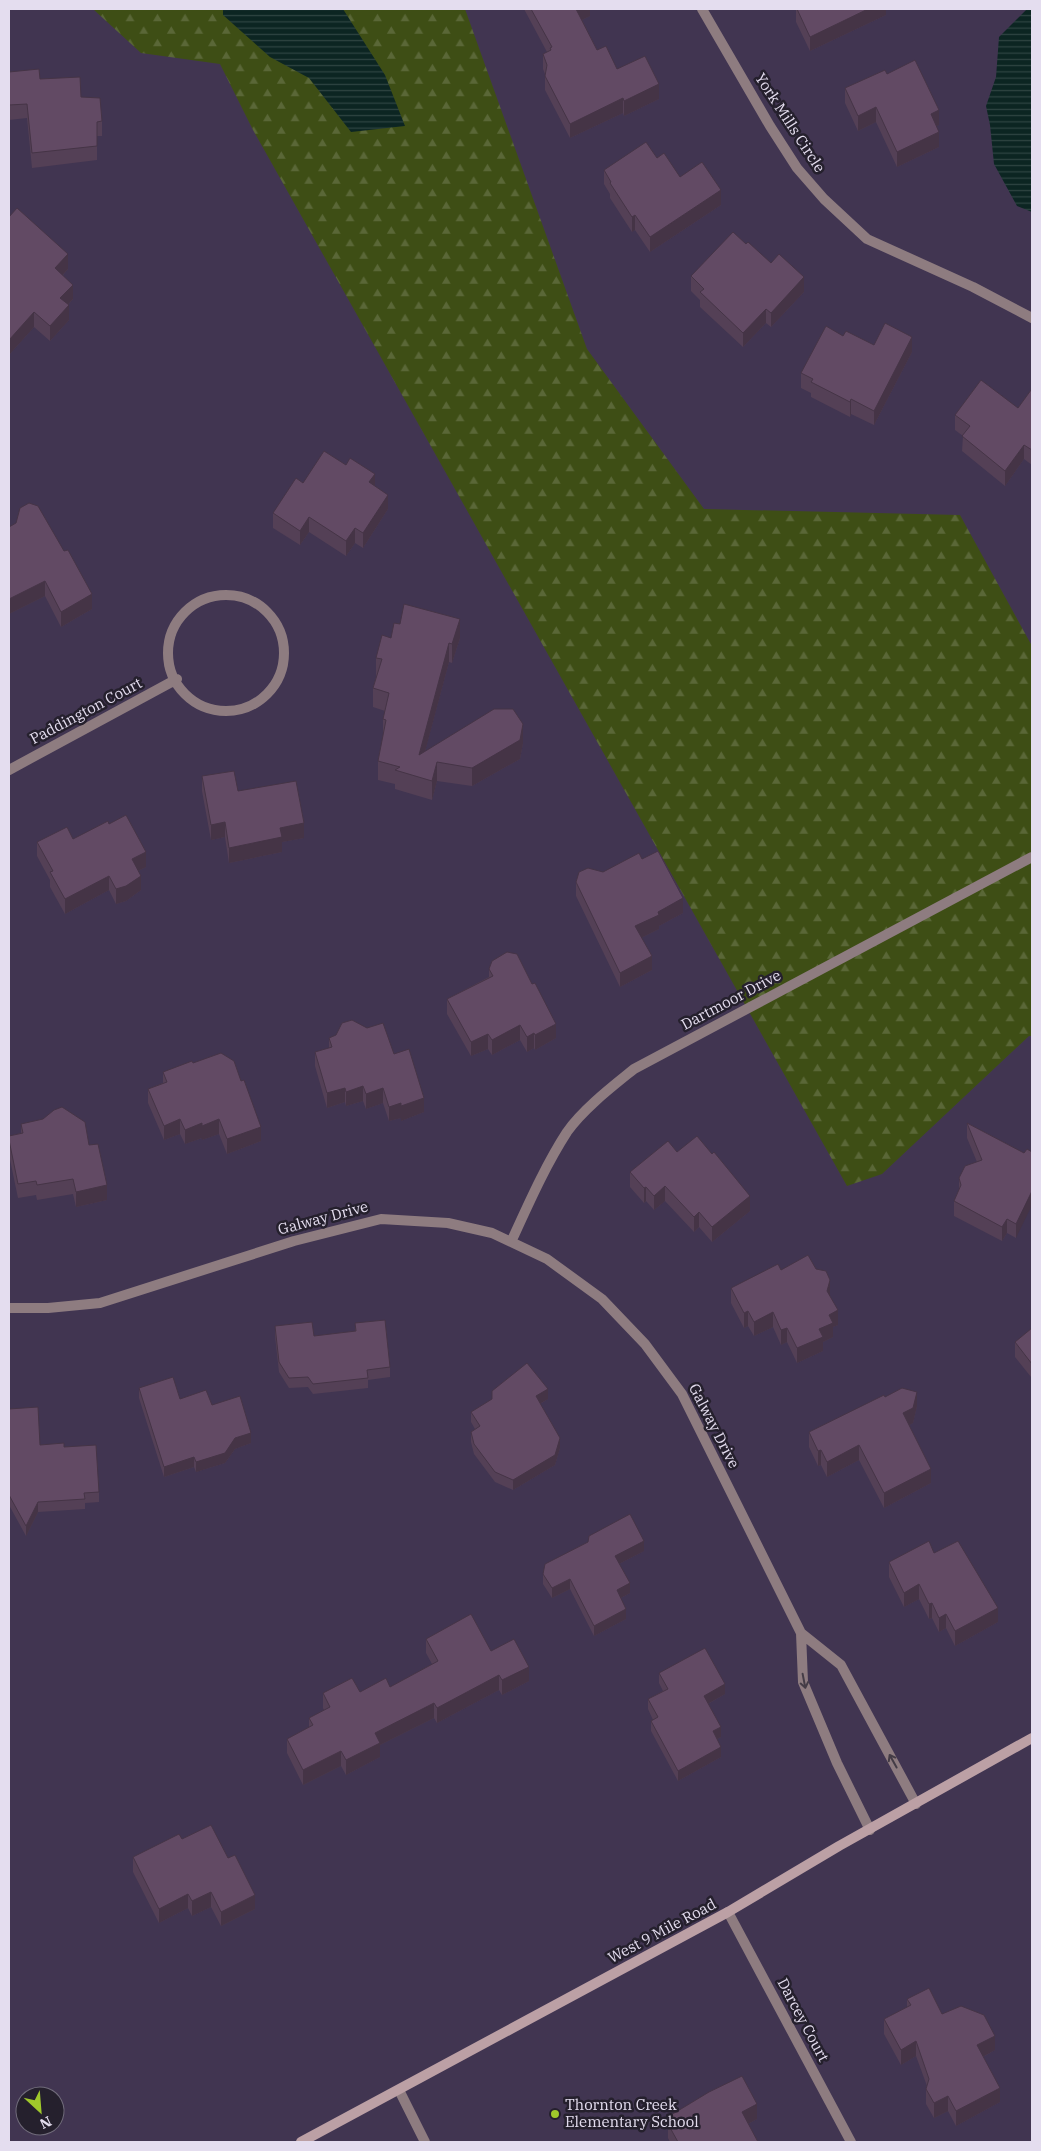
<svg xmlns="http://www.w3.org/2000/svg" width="1041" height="2151" font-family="'IBM Plex Serif',serif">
<defs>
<pattern id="forest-firs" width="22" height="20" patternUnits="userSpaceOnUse" patternTransform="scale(1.25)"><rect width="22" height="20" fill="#3e4e15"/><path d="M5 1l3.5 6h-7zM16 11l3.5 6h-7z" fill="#5a6737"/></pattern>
<pattern id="water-rules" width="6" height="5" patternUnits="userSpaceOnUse" patternTransform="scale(1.25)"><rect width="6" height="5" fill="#0c2522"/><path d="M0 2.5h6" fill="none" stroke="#2f4442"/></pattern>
</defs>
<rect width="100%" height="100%" fill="#413551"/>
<path fill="url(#forest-firs)" d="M93 9H465L587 349 704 509 960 515 1032 646V1036H1029L882 1174 847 1186 253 130 220 64 141 53Z"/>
<path fill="url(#water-rules)" d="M223 9H343L385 75 405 126 351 132 309 78 270 57 223 15Z
M1027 9H1032V212L1017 206 994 164 990 125 986 106 996 77 999 37Z"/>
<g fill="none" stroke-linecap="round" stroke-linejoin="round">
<path stroke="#8e7c80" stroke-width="10" d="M399 2090 425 2142"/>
<path stroke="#8e7c80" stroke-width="10" d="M702 9 770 126 797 168 824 199 867 239 973 287 1032 318
M168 653a58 58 0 1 1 116 0a58 58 0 1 1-116 0Z
M9 770 177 679
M511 1242C528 1205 545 1166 567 1132 583 1109 613 1086 634 1069L1032 857
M9 1308H48L100 1303 294 1241 381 1219 448 1223 492 1233 547 1259 602 1299 645 1344 682 1394 801 1633 803 1682 837 1763 870 1830
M801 1633 841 1665 916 1804
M728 1912 851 2142"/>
<path stroke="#bca0a5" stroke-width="10" d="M301 2142 728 1912 839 1846 1032 1738"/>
</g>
<path fill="#544056" d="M524 9H590V16L582 20 597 50 617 69 659 99 624 116 623 113 570 138 545 90V74L543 69V54L547 52Z
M796 9H886V15L810 51 796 22Z
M9 72 40 79 81 97 102 121V136H97V160L32 168 27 118 9 120Z
M887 74 939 125 936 126 939 147 897 167 876 122 858 131 845 103V88Z
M657 158 680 177 721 205 650 252 635 230 632 232 610 198V194L604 184V170Z
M9 217 68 269 63 275 73 299 68 305 69 320 50 341 34 327 9 355Z
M746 244 771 263 804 292 771 327 766 323 743 347 700 307V300L691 291V276Z
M843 336 874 345 912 352 874 425 851 414 850 417 811 397V393L801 388V373Z
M1032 391V465L1024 459 1005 486 962 451 963 436 955 430V415L1018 408Z
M303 483 375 486 388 509 363 548 355 543 346 556 309 532 300 545 273 528V513Z
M9 527 92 609 61 627 45 596 9 614Z
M460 638 452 663 449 662 425 751 523 743 520 759 472 786 437 781 432 800 395 789V784L378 780V761L383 736V719L385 711 373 707V688L376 677V658Z
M202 776 238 791 304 838 282 842V852L229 863 225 837 211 840 202 791Z
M109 824 146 867 138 871 141 890 126 901 116 904 109 890 65 914 50 887V880L37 856V842L73 839Z
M642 859 683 913 659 926V929L641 938 652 970 620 987 576 896V882Z
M489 969 556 1038 535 1050 534 1048 527 1052 520 1040 492 1055 488 1049 471 1056 447 1014V999L489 977Z
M329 1038 394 1054 424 1112 401 1121V1118L389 1121 383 1103 366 1109 363 1101 346 1106 345 1102 327 1108 315 1066V1052L329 1048Z
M193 1063 261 1141 227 1154 219 1134 202 1140V1138L185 1144 180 1134 164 1140 148 1103V1089L163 1083V1072Z
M967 1123 1024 1153 1016 1238 1007 1233 1002 1241 954 1216V1201L959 1190V1178L977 1162 967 1138Z
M21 1124 89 1145 107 1200 76 1207 73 1194 37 1200 36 1195 18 1198 9 1155V1136L21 1133Z
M677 1152 750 1211 712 1242 699 1227 694 1232 665 1201 654 1210 646 1201 644 1203 630 1187V1172Z
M781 1270 830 1295V1296L838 1325 833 1327V1337L823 1342V1351L797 1363 787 1342 781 1345 773 1327 754 1336 748 1326 744 1328 731 1303V1288Z
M355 1323 390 1367V1377L368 1380V1388L313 1394 308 1387 289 1388 279 1372 275 1336V1326L314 1336 355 1331Z
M1032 1328V1389L1031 1388V1377L1015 1357V1342Z
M139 1388 180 1399 212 1405 251 1443 235 1449 225 1463 196 1472 194 1467 164 1477 139 1398Z
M885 1397 917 1406 913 1423 909 1425 931 1483 884 1508 859 1460 827 1477 821 1465 818 1466 809 1447V1432Z
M548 1399 540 1404 560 1448 555 1465 513 1490 495 1482 474 1454 471 1442V1432L475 1429 471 1422V1412Z
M9 1409 40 1445 64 1447 99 1492V1502L85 1503V1509L38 1512 26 1536 9 1505Z
M644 1551 619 1564 630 1593 621 1598 626 1619 594 1636 570 1589 552 1598 543 1584V1574Z
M934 1553 998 1622 955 1646 946 1628 939 1632 932 1618 929 1619 919 1599 904 1607 889 1577V1562Z
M426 1639 491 1651 529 1681 502 1695 499 1690 437 1723 434 1718 380 1745V1757L346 1775 341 1766 303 1785 287 1753V1739L309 1727V1718L324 1710 323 1708V1693L360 1692 390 1687 432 1664 426 1653Z
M659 1673 725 1694 708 1704 721 1737 717 1739 721 1757 678 1781 651 1731V1721L653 1720 648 1709V1699L663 1691 659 1683Z
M182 1839 228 1858 255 1909 221 1926 211 1907 192 1916 188 1908 159 1923 133 1872V1857Z
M907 1999 942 2014 995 2050 983 2057 1000 2102 956 2126 948 2111 934 2118 926 2104V2089L927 2086 916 2056 901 2065 884 2034V2019L907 2007Z
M757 2119 748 2124 758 2142H670L668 2138V2124Z"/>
<path fill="#453446" d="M576 9H590V16L576 23Z
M868 9H886V15L810 51V37Z
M659 84V99L624 116V101Z
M623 98V113L570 138V124Z
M876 107V122L858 131V116Z
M939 110V125L931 129V114Z
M939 132V147L897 167V152Z
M721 190V205L650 252V237Z
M635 215V230L632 232V217Z
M68 254V269L55 283V268Z
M804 277V292L771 327V313Z
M73 285V299L60 313V298Z
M69 305V320L50 341V326Z
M766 309V323L743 347V333Z
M34 312V327L9 355V340Z
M912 337V352L874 425V411Z
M851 399V414L850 417V402Z
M1024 445V459L1005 486V471Z
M375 474V488L369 482Z
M388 495V509L363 548V533Z
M309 517V532L300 545V531Z
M355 528V543L346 556V541Z
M45 581V596L9 614V599Z
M92 594V609L61 627V612Z
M460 619V638L452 663V644Z
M449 643V662L419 774V755Z
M523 724V743L520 759 472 786V768Z
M437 762V781L432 800V781Z
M225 822V837L211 840V825Z
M304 823V838L282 842V852L229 863V848L280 828Z
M146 852V867L132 874V859Z
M109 876V890L65 914V899Z
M141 876V890L126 901 116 904V889Z
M683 898V913L659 926V929L635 941V926L658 912Z
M652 956V970L620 987V973Z
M556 1024V1038L535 1050V1035Z
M520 1025V1040L492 1055V1040Z
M534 1033V1048L527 1052V1037Z
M488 1034V1049L471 1056V1042Z
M363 1086V1101L346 1106V1092Z
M345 1088V1102L327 1108V1093Z
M383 1088V1103L366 1109V1094Z
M424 1098V1112L401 1121V1106Z
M401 1103V1118L389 1121V1107Z
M180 1119V1134L164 1140V1126Z
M219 1119V1134L202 1140V1126Z
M202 1123V1138L185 1144V1130Z
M261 1127V1141L227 1154V1139Z
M107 1185V1200L76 1207V1192Z
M665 1186V1201L654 1210V1196Z
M646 1187V1201L644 1203V1188Z
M1032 1191V1205L1016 1238V1224Z
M750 1196V1211L712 1242V1227Z
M699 1212V1227L694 1232V1217Z
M1007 1219V1233L1002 1241V1227Z
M830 1280V1295L827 1306V1291Z
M838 1310V1325L833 1327V1337L823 1342V1351L797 1363V1348L819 1329 829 1315Z
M748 1311V1326L744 1328V1313Z
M773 1312V1327L754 1336V1322Z
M787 1328V1342L781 1345V1330Z
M548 1389V1399L536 1406V1396Z
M917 1392V1406L913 1423 903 1428V1413Z
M251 1433V1443L235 1449 225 1463 196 1472V1462L235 1438Z
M560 1438V1448L555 1465 513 1490V1480Z
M859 1445V1460L827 1477V1462Z
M821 1450V1465L818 1466V1451Z
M194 1457V1467L164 1477V1467Z
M931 1469V1483L884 1508V1493Z
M38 1502V1512L26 1536V1526Z
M644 1541V1551L615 1566V1556Z
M570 1579V1589L552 1598V1588Z
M630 1583V1593L617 1600V1590Z
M919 1584V1599L904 1607V1593Z
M932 1603V1618L929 1619V1604Z
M998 1608V1622L955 1646V1631Z
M626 1609V1619L594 1636V1626Z
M946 1614V1628L939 1632V1618Z
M529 1667V1681L502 1695V1680Z
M499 1675V1690L437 1723V1708Z
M725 1684V1694L704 1706V1696Z
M434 1703V1718L380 1745V1757L346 1775V1760L375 1733Z
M721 1727V1737L713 1741V1731Z
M721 1747V1757L678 1781V1771Z
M341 1751V1766L303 1785V1770Z
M211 1892V1907L192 1916V1901Z
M188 1894V1908L159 1923V1909Z
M255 1895V1909L221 1926V1912Z
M995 2036V2050L977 2060V2045Z
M916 2041V2056L901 2065V2050Z
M1000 2088V2102L956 2126V2111Z
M948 2096V2111L934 2118V2103Z
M757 2104V2119L742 2127V2112Z"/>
<path fill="#624a64" stroke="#453446" d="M531 9H576L597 50 606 46 617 69 645 56 659 84 624 101 623 98 570 124 545 76 547 65 543 54 551 50 550 48 552 47Z
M797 9H868L810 37Z
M915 60 939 110 931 114 939 132 897 152 876 107 858 116 845 88 885 70 887 74Z
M39 69 40 79 80 77 81 97 100 98 102 121 97 122V146L32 153 27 104 9 105V72Z
M646 142 657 158 664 153 680 177 702 162 721 190 650 237 635 215 632 217 610 183 611 182 604 170Z
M17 208 68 254 55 268 73 285 60 298 69 305 50 326 34 312 9 340V217Z
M733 232 746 244 748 242 771 263 779 254 804 277 771 313 766 309 743 333 700 292 704 289 691 276Z
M885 323 912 337 874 411 851 399 850 402 811 382 813 379 801 373 826 326 843 336 846 331 874 345Z
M981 380 1018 408 1031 390 1032 391V450L1024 445 1005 471 962 436 970 426 955 415Z
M324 451 346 465 350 458 375 474 369 482 388 495 363 533 355 528 346 541 309 517 300 531 273 513 296 478 303 483Z
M29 503 38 506 64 551 68 550 92 594 61 612 45 581 9 599V527L16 523 20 508Z
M404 604 460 619 452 644 449 643 419 755 494 709H513L523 724 520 740 472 768 437 762 432 781 395 770 400 767 378 761 386 720 383 719 389 693 373 688 382 659 376 658 382 635 391 638 394 623 400 624Z
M234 771 238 791 296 781 304 823 280 828 282 837 229 848 225 822 211 825 202 776Z
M126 815 146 852 132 859 141 876 126 886 116 889 109 876 65 899 50 872 53 871 37 842 67 827 73 839 108 821 109 824Z
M658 851 683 898 658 912 659 915 635 926 652 956 620 973 576 882 579 872 588 868 603 872 639 853 642 859Z
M507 952 517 954 532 984 535 983 556 1024 535 1035 534 1033 527 1037 520 1025 492 1040 488 1034 471 1042 447 999 493 976 489 969 492 961Z
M352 1020 367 1028 383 1023 394 1054 409 1049 424 1098 401 1106V1103L389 1107 383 1088 366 1094 363 1086 346 1092 345 1088 327 1093 315 1052 332 1047 329 1038 336 1035 342 1023Z
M221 1053 234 1061 241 1081 244 1080 261 1127 227 1139 219 1119 202 1126V1123L185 1130 180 1119 164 1126 148 1089 167 1082 163 1072 192 1061 193 1063Z
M62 1107 85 1122 89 1145 98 1144 107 1185 76 1192 73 1179 37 1185 36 1181 18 1184 9 1140V1136L23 1133 21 1124 43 1119 54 1110Z
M967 1123 1024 1153 1027 1149 1032 1152V1191L1016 1224 1007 1219 1002 1227 954 1201 961 1185 959 1178 965 1166 982 1160Z
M697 1136 712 1154 714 1152 750 1196 712 1227 699 1212 694 1217 665 1186 654 1196 646 1187 644 1188 630 1172 668 1141 677 1152Z
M808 1255 816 1269 826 1271 830 1280 827 1291 838 1310 829 1315 833 1323 819 1329 823 1337 797 1348 787 1328 781 1330 773 1312 754 1322 748 1311 744 1313 731 1288 778 1264 781 1270Z
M385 1320 390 1367 367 1370 368 1378 313 1384 308 1377 289 1378 279 1362 275 1326 312 1322 314 1336 356 1331 355 1323Z
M1032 1328V1364L1015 1342Z
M527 1363 548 1389 536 1396 560 1438 555 1455 513 1480 495 1472 474 1444 471 1432 480 1426 471 1412 492 1399V1391Z
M173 1377 180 1399 206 1390 212 1405 240 1396 251 1433 235 1438 225 1453 196 1462 194 1457 164 1467 139 1388Z
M902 1388 917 1392 913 1408 903 1413 931 1469 884 1493 859 1445 827 1462 821 1450 818 1451 809 1432 884 1395 885 1397Z
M38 1407 40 1445 64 1443V1447L96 1445 99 1492 84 1493 85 1499 38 1502 26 1526 9 1495V1409Z
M630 1514 644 1541 615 1556 630 1583 617 1590 626 1609 594 1626 570 1579 552 1588 543 1574 545 1564 588 1542 589 1536Z
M929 1541 934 1553 958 1541 998 1608 955 1631 946 1614 939 1618 932 1603 929 1604 919 1584 904 1593 889 1562Z
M471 1614 491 1651 514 1639 529 1667 502 1680 499 1675 437 1708 434 1703 375 1733 380 1743 346 1760 341 1751 303 1770 287 1739 313 1725 309 1718 330 1707 323 1693 352 1678 360 1692 386 1678 390 1687 438 1661 426 1639Z
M705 1648 725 1684 704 1696 721 1727 713 1731 721 1747 678 1771 651 1721 658 1717 648 1699 668 1689 659 1673Z
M211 1825 228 1858 235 1855 255 1895 221 1912 211 1892 192 1901 188 1894 159 1909 133 1857 179 1834 182 1839Z
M929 1988 942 2014 961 2006 984 2015 995 2036 977 2045 1000 2088 956 2111 948 2096 934 2103 926 2089 929 2079 916 2041 901 2050 884 2019 911 2005 907 1999Z
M742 2076 757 2104 742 2112 758 2142H678L668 2124 671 2115 709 2092Z"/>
<defs><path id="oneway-shaft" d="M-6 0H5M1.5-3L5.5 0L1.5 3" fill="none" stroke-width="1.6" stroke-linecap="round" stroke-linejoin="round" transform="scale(1.25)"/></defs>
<g stroke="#443c46">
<use href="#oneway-shaft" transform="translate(804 1681) rotate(79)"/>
<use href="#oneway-shaft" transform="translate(893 1761) rotate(-119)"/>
</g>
<circle fill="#a0c92b" stroke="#25202d" stroke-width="2" cx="555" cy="2114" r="5"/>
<g text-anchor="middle" stroke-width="5" stroke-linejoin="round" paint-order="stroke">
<g font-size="15" fill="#e4ddef" stroke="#25202d">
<text transform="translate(790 123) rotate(57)" y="5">York Mills Circle</text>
<text transform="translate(86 711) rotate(-28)" y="5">Paddington Court</text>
<text transform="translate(731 1000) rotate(-28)" y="5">Dartmoor Drive</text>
<text transform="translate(323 1218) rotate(-15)" y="5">Galway Drive</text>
<text transform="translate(714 1426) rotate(63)" y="5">Galway Drive</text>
<text transform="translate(662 1931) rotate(-28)" y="5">West 9 Mile Road</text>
<text transform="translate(803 2020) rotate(62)" y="5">Darcey Court</text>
</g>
<g font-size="15" fill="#e4ddef" stroke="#25202d" text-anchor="start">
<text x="565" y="2110">Thornton Creek<tspan x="565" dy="17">Elementary School</tspan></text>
</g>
</g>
<rect width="1041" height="2151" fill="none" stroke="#e4ddef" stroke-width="20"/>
<g transform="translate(40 2111) rotate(154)"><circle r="24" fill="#25202d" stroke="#716c7b"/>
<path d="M0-4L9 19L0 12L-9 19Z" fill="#a0c92b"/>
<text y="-8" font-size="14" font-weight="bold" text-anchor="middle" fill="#e4ddef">N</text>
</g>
</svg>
